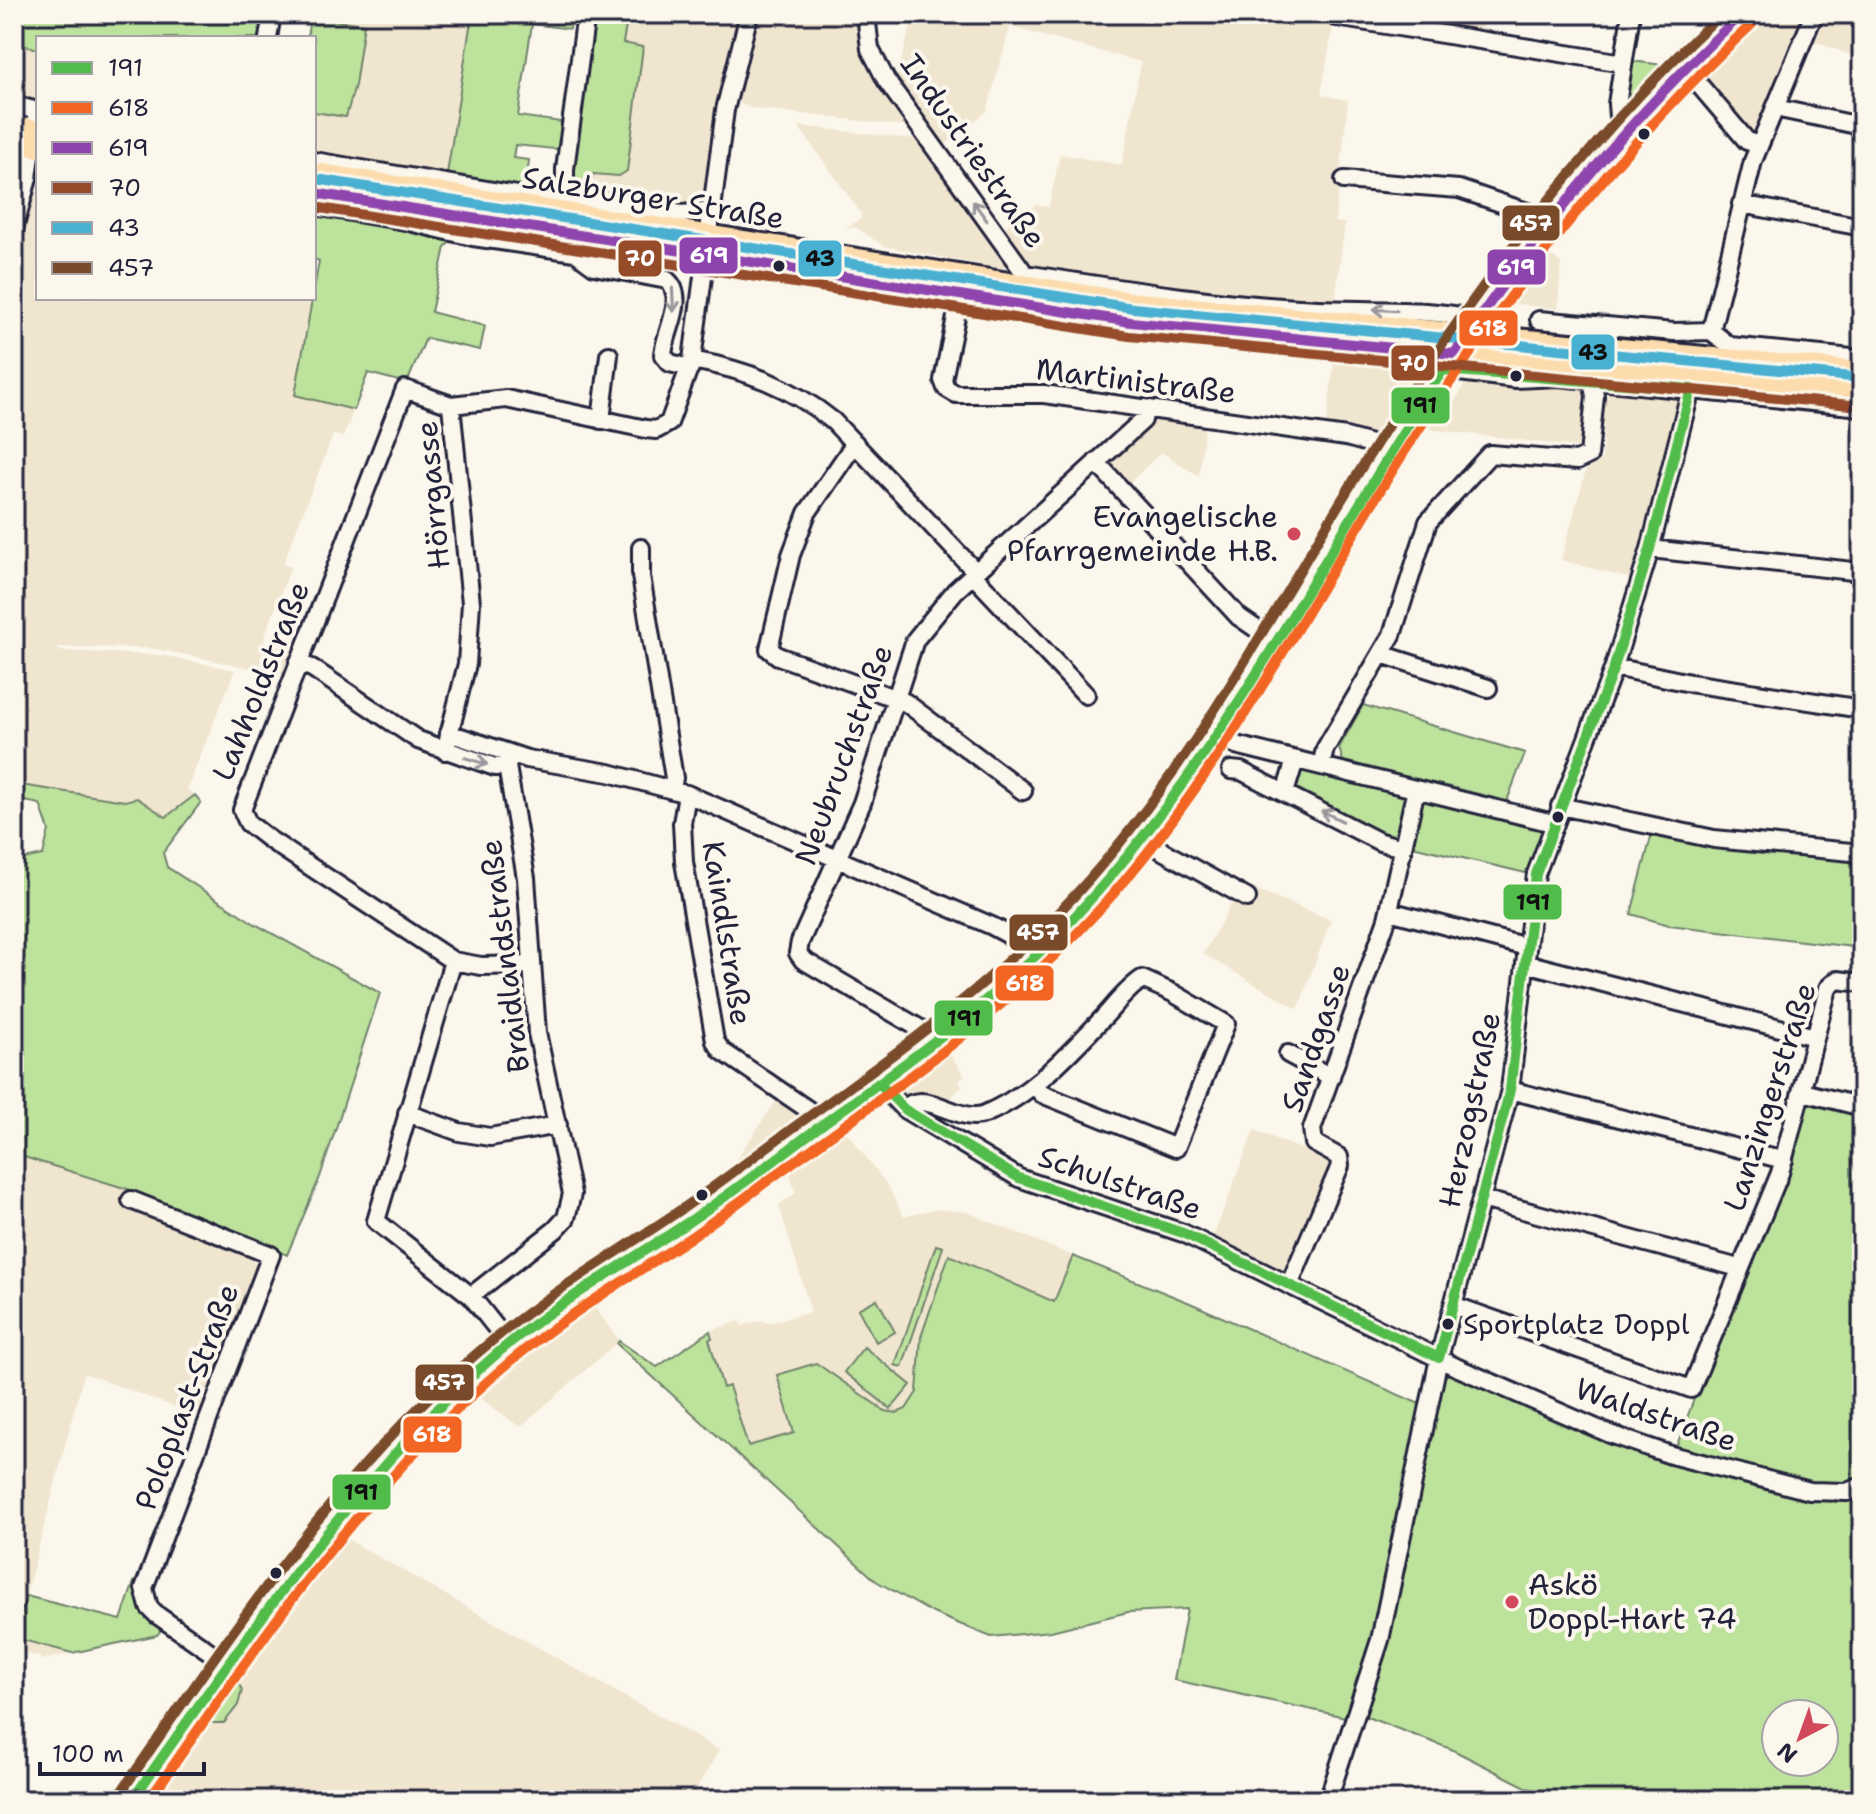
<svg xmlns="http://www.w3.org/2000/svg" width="1876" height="1814" font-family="'Shantell Sans',sans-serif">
<rect width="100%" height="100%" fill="#fbf7ec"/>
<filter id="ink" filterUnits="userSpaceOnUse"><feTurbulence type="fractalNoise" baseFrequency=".0125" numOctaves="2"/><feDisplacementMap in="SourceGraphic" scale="16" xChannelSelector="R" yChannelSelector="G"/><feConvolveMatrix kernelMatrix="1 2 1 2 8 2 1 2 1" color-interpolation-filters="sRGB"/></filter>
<g filter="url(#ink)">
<path fill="#f0e5cf" d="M296 14H472L447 174 314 154V112L346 117 355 85 364 25Z
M628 14H740L720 85 703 199 694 208 590 192 592 174 619 176 627 170 643 47 623 43Z
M756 14H861L911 127 750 108 741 104 738 97Z
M914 14H1335L1321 95 1348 100 1335 222 1345 223 1335 301 1183 289 1027 269 1001 230 1036 205 1049 207 1060 154 1122 165 1141 62 1010 27 987 111 941 148 895 84Z
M1350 14H1484L1481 35Z
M1761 14H1808L1755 137H1748L1696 73Z
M1827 14H1862V69L1853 67 1855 57 1815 41Z
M14 43 38 49V102L14 98Z
M798 126 923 140 1008 261 1003 269 883 246 856 227 845 229 861 219V213Z
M38 184V298H312L295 394 354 410 343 437 333 435 283 564 291 567 263 641 296 652 287 675 151 648 56 647 60 651 161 655 235 670 187 789 195 795 166 817 137 798 125 801 14 784V252L26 204 36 193Z
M1544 250 1561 263 1558 309 1515 304 1509 296Z
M1334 361 1388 366 1400 378 1422 380 1388 434 1326 429Z
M1465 384 1554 385 1585 390 1589 395 1587 448 1419 428 1432 409 1449 411Z
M1610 391 1661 394 1676 399 1678 404 1632 579 1561 560 1586 470 1602 459 1605 398Z
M1155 416 1205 422 1199 476 1161 452 1125 487 1103 462Z
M1243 884 1331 920 1298 1009 1203 954Z
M945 1048 965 1076 959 1080 962 1087 953 1095 950 1106 899 1095 897 1084Z
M780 1095 807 1115 809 1124 746 1166 736 1160Z
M842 1126 888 1186 904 1217 934 1209 967 1212 1073 1256 1054 1302 917 1392 906 1409 897 1413 885 1411 816 1363 794 1433 748 1446 728 1387 723 1388 708 1339 712 1337 710 1331 740 1321 742 1326 761 1320 768 1323 811 1312 779 1205 796 1193 787 1166Z
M1254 1130 1333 1162 1289 1271 1282 1273 1212 1240Z
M14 1154 134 1191 129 1206 247 1253 255 1264 256 1274 201 1417 84 1373 15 1638 72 1653 41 1660 40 1657 14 1651Z
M591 1302 619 1341 520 1427 472 1392 557 1322Z
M338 1534 719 1750 690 1800H174L175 1789 160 1780 296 1592 319 1569Z"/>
<path fill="#bde29c" stroke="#70826c" stroke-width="2" fill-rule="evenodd" d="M14 14H265L262 38H38V49L14 43Z
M472 14H572L570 29 532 24 518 116 568 123 564 150 515 145 513 158 529 160 526 189 447 174Z
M591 14H628L623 43 643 47 627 171 619 176 593 174 590 192 576 183 571 174Z
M310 17 364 24 355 85 346 117 314 112V38H307Z
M1631 61 1672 66 1630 105 1624 102Z
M314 213 452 240 445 247 431 312 485 326 480 350 426 338 407 383 368 373 354 410 295 395 319 261 314 259Z
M1363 705 1525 753 1507 801 1343 761 1339 748Z
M1301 766 1401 792 1407 797 1397 841 1382 838 1381 833 1295 790Z
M14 784 125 801 137 798 166 817 195 795 201 802 163 853 167 867 255 924 380 993 320 1177 287 1255 134 1191 14 1154V861L43 855 49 830 40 804 14 799Z
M1426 799 1539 826 1542 837 1530 874 1408 845 1421 801Z
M1652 833 1862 861V948L1669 925 1631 914Z
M1808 1100 1862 1111V1800H1562L1526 1787 1451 1749 1359 1714 1376 1639 1350 1718 1174 1680 1187 1609 1128 1612 1051 1631 991 1637 933 1613 876 1581 617 1344 619 1341 657 1367 710 1331 712 1338 709 1339 723 1388 729 1386 748 1446 794 1433 777 1375 816 1363 885 1411 897 1413 906 1409 917 1392 921 1337 949 1255 1054 1302 1073 1256 1190 1303 1424 1406 1440 1379 1453 1372 1671 1461 1803 1105ZM1776 1714H1824V1762H1776Z
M936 1245 943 1247 902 1367 895 1365Z
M877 1299 895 1332 876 1342 858 1309Z
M864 1347 911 1385 891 1409 844 1372Z
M134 1582 140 1607 161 1630 157 1635 72 1653 15 1638 26 1596 121 1620Z
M235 1678 242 1690 238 1705 224 1723H212L208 1718Z"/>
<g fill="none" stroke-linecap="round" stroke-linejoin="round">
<g stroke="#22223b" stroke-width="22">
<path id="minor" d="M866 14 870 49 886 80 1025 274C1122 289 1221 305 1318 309 1372 311 1425 308 1477 319
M1336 17 1623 63
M268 38 272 14
M1684 67 1747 141 1759 145
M14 105 38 111
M1775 108 1856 125
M1626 128 1618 117 1617 104 1631 14
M314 161 529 197 587 199 682 214 712 211
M1344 180 1459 189 1539 216 1549 223
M565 198V169L586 14
M1741 204 1862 227
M314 206 405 221 473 237 575 252 594 266 667 280C688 298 664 333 663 355L670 363 690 368
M14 229 28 178 37 111
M956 317 943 380 946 388 956 394H1044L1346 437 1390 449
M1539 320 1674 332 1711 331 1730 346 1862 359
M1711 331 1753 161 1814 14
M692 360C746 370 790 386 833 421L976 572
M1443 370 1516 379 1558 377 1862 407
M451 405 405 389 242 810 248 823 270 840 453 961 481 966 532 965
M601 420 609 355
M855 443 807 513 791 555 769 649 778 656 905 702 1023 791
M1096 462 1239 617 1274 641
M641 548V576L674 778 672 790
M1650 549 1862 572
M973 575 1086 695
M1381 654 1488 688
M298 663 312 668 418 740 495 767 507 766
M1614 667 1690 683 1862 709
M449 733 527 759 609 773 687 794 992 926 1026 944 1036 954
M1218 733 1236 745 1553 823
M445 751 467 664 471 603 451 405 506 399 646 429 656 430 669 423 692 360 725 110 749 14
M1321 766 1325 749 1392 635 1428 522 1490 454 1577 461 1589 455 1595 396 1592 380
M1231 770 1241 771 1380 842 1403 848
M1285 793 1295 760
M687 794 682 823 684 862 715 1041 722 1051 810 1111 822 1125
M1560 806 1714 839 1862 853
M1141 839 1247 898
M1389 911 1527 947
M453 961 376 1221 471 1296 509 1344
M1525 963 1815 1037
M934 1042 924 1031 803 960 798 953 800 942 862 803 915 640 955 591 1143 420 1145 408
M1288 1054 1331 1077
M880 1084 904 1109 1019 1178 1183 1233 1456 1367 1610 1434 1671 1455 1810 1491 1847 1492 1862 1486
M1510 1090 1784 1160
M1803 1092 1862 1107
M904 1109C925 1087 960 1125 985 1114 1033 1094 1067 1055 1103 1018 1115 1005 1127 989 1142 979L1173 993 1226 1024 1176 1148 1042 1094 1035 1085
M407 1113 459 1132 490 1137 558 1125
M1482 1199 1739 1268
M131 1200 271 1255 144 1588 149 1607 157 1615 229 1665
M1290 1283 1340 1166 1339 1157 1314 1143 1312 1129 1387 919 1416 789
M471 1296 555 1230 566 1218 572 1194 537 1033 526 878 507 766 511 754
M1453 1305 1691 1389 1780 1173 1828 988 1837 980 1862 983
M132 1800C245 1641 351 1473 503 1349 557 1305 617 1269 674 1231 718 1202 760 1169 803 1138 905 1066 1009 991 1093 896 1213 760 1293 602 1390 449 1490 292 1601 138 1742 14
M1328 1800 1380 1640 1439 1358 1510 1090 1536 874 1614 667 1650 549 1691 389"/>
</g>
<g stroke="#22223b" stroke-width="26">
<path id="major" d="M14 126 38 131
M14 143 38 147
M314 173 1129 302 1862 372
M314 193 1131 322 1862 392"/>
</g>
<use href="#minor" stroke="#fbf7ec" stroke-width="16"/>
<use href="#major" stroke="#fcdcac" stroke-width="20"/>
<g stroke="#fbf7ec" stroke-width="16">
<path id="bus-1" d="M132 1800C244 1642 352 1478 500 1351 558 1302 624 1265 687 1223 734 1192 778 1157 823 1124 905 1064 989 1004 1060 932 1219 769 1319 559 1443 370L1691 389 1650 549 1614 667 1536 874 1510 1090 1439 1358 1183 1233 1019 1178 904 1109 880 1084"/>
</g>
<g stroke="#fbf7ec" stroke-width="16">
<path id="bus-2" d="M149 1800C258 1645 364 1484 511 1361 567 1314 631 1277 691 1237 731 1209 769 1179 809 1151 911 1077 1013 1004 1098 911 1221 776 1304 611 1401 457 1502 299 1614 152 1752 24"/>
</g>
<g stroke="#fbf7ec" stroke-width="16">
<path id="bus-3" d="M314 193 1131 322 1454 354C1539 230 1631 116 1742 14"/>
</g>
<g stroke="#fbf7ec" stroke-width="16">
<path id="bus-4" d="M314 207 1129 336 1861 406"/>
</g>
<g stroke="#fbf7ec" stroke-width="16">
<path id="bus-5" d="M316 179 1133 308 1862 378"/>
</g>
<g stroke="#fbf7ec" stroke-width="16">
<path id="bus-6" d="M121 1792C234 1630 344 1460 499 1335 555 1289 619 1252 679 1211 719 1184 757 1154 797 1125 896 1054 994 983 1077 893 1184 776 1260 635 1341 501 1449 324 1569 155 1721 14"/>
</g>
<use href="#bus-1" stroke="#51bc4a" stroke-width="10"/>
<use href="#bus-2" stroke="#f26522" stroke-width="10"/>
<use href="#bus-3" stroke="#8e44ad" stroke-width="10"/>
<use href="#bus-4" stroke="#964c29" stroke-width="10"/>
<use href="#bus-5" stroke="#48b0d1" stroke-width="10"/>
<use href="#bus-6" stroke="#7a4b2a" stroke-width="10"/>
</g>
<defs><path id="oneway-shaft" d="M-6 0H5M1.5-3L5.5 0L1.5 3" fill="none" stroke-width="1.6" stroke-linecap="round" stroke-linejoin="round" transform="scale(2)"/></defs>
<g stroke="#99979c">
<use href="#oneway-shaft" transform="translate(980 211) rotate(-126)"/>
<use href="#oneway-shaft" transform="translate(673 300) rotate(87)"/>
<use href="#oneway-shaft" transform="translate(1385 310) rotate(-177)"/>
<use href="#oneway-shaft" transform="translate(476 761) rotate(17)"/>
<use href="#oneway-shaft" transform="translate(1332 816) rotate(-154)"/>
</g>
</g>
<g fill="#22223b" stroke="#fbf7ec" stroke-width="3">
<circle cx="1644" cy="134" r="7"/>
<circle cx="779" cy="266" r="7"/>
<circle cx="1516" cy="376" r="7"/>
<circle cx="1558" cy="817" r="7"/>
<circle cx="702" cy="1195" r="7"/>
<circle cx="1448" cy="1324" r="7"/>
<circle cx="276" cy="1573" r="7"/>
</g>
<g fill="#d1495b" stroke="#fbf7ec" stroke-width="3">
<circle cx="1294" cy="534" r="8"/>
<circle cx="1512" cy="1602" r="8"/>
</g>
<g text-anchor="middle" stroke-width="8" stroke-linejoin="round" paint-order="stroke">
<g font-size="28" fill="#22223b" stroke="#fbf7ec" text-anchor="start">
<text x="1463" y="1334">Sportplatz Doppl</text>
</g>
<g font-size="30" fill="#22223b" stroke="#fbf7ec">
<text transform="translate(973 151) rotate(55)" y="10">Industriestraße</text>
<text transform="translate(653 198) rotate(9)" y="10">Salzburger Straße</text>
<text transform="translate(1136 381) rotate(7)" y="10">Martinistraße</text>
<text transform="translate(433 495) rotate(-95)" y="10">Hörrgasse</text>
<text transform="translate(261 681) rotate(-68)" y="10">Lahholdstraße</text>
<text transform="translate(844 755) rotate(-70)" y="10">Neubruchstraße</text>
<text transform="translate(727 933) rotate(81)" y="10">Kaindlstraße</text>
<text transform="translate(505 956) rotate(-97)" y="10">Braidlandstraße</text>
<text transform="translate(1316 1038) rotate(-71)" y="10">Sandgasse</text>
<text transform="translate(1770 1097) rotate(-72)" y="10">Lanzingerstraße</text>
<text transform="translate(1470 1110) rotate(-78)" y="10">Herzogstraße</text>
<text transform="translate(1120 1183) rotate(19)" y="10">Schulstraße</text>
<text transform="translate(187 1397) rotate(-69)" y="10">Poloplast-Straße</text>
<text transform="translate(1656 1415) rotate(19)" y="10">Waldstraße</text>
</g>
<g font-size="30" fill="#22223b" stroke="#fbf7ec" text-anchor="end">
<text x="1278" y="527">Evangelische<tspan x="1278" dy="34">Pfarrgemeinde H.B.</tspan></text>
<text x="1528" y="1595" text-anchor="start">Askö<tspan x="1528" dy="34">Doppl-Hart 74</tspan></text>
</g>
</g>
<g stroke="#fbf7ec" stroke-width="3">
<rect x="1501" y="204" width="60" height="38" rx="8" fill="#7a4b2a"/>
<rect x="678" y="236" width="61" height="39" rx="8" fill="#8e44ad"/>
<rect x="797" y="239" width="46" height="39" rx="8" fill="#48b0d1"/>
<rect x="617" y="239" width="46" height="39" rx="8" fill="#964c29"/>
<rect x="1486" y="248" width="61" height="38" rx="8" fill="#8e44ad"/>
<rect x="1458" y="309" width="61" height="38" rx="8" fill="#f26522"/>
<rect x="1570" y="333" width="46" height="38" rx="8" fill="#48b0d1"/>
<rect x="1390" y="344" width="46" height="38" rx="8" fill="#964c29"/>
<rect x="1390" y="386" width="61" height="39" rx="8" fill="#51bc4a"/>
<rect x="1502" y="883" width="61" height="38" rx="8" fill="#51bc4a"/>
<rect x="1008" y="913" width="61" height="39" rx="8" fill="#7a4b2a"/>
<rect x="994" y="964" width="61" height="38" rx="8" fill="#f26522"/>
<rect x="933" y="999" width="61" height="38" rx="8" fill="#51bc4a"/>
<rect x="414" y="1363" width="61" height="39" rx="8" fill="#7a4b2a"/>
<rect x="402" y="1415" width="61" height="39" rx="8" fill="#f26522"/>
<rect x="331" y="1473" width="61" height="38" rx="8" fill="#51bc4a"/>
</g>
<g font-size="22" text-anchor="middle" font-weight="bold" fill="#fff">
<text x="1531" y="231">457</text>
<text x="709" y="263">619</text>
<text x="640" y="266">70</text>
<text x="1516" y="275">619</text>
<text x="1488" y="336">618</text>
<text x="1413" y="371">70</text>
<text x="1038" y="940">457</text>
<text x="1025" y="991">618</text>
<text x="444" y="1390">457</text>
<text x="432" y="1442">618</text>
</g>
<g font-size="22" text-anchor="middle" font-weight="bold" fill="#111">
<text x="820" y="266">43</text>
<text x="1593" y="360">43</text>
<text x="1420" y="413">191</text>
<text x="1533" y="910">191</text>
<text x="964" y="1026">191</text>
<text x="361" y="1500">191</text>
</g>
<rect width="1876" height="1814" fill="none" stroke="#fbf7ec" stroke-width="48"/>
<rect x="24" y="24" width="1828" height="1766" fill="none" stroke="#22223b" stroke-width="3" filter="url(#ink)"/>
<rect x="36" y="36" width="280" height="264" fill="#fbf7ec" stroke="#a4a2a5" stroke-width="2"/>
<rect x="52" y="62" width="40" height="12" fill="#51bc4a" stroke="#a4a2a5" stroke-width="2"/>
<text x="108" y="76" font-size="24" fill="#22223b">191</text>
<rect x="52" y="102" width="40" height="12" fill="#f26522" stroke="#a4a2a5" stroke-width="2"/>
<text x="108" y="116" font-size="24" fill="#22223b">618</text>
<rect x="52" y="142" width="40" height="12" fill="#8e44ad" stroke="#a4a2a5" stroke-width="2"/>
<text x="108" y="156" font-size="24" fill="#22223b">619</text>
<rect x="52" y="182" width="40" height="12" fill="#964c29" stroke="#a4a2a5" stroke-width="2"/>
<text x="108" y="196" font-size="24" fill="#22223b">70</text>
<rect x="52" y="222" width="40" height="12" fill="#48b0d1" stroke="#a4a2a5" stroke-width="2"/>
<text x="108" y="236" font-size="24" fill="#22223b">43</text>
<rect x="52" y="262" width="40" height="12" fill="#7a4b2a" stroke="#a4a2a5" stroke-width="2"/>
<text x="108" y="276" font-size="24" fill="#22223b">457</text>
<g transform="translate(1800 1738) rotate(221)"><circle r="38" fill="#fbf7ec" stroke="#a4a2a5" stroke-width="2"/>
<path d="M0-6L14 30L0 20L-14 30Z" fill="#d1495b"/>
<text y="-12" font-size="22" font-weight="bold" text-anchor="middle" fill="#22223b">N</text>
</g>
<path d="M40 1762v12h164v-12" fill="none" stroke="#22223b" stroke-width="4"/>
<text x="52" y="1762" font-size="24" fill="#22223b" stroke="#fbf7ec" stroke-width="6" paint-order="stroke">100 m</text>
</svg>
